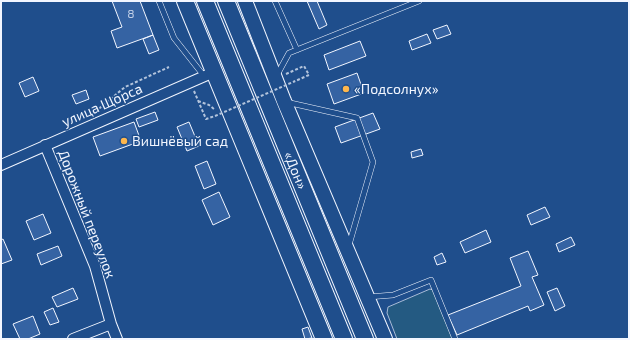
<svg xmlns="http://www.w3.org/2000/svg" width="630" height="340" font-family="'Exo 2',sans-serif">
<rect width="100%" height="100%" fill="#1f4e8c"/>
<path fill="#245a82" stroke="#a8bbd7" d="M430 289 436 291 457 339H397L387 313 388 307Z"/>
<path fill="#3563a3" stroke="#f2f6ff" d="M112 1H140L153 35 117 48 111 31 122 27Z
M307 1H317L327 25 319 29Z
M447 25 451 34 437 39 433 30Z
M427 34 431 43 412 50 409 41Z
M153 35 159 50 149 54 143 39Z
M360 41 366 56 329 70 324 55Z
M357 73 364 93 334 104 327 84Z
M33 77 39 91 25 97 19 83Z
M86 90 89 99 76 104 72 95Z
M155 112 158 120 139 127 136 119Z
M373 113 380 129 341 143 335 127Z
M134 122 141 141 100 156 93 137Z
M189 122 199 146 187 151 177 127Z
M421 149 423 155 412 158 411 152Z
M207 161 216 184 204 189 195 166Z
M219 192 230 217 213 225 202 200Z
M545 207 550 217 531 225 527 215Z
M43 214 51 233 34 240 26 221Z
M486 230 491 242 465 253 460 242Z
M571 237 575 245 559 252 556 244Z
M3 239 12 260 1 264V240Z
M58 246 62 256 41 265 37 254Z
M528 251 538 275 532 277 544 305 530 311 528 306 457 335 448 315 521 286 510 258Z
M442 253 446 262 437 265 434 257Z
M73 288 78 299 57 307 52 297Z
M557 288 565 306 555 311 547 292Z
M53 308 59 322 50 325 44 312Z
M33 316 40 334 28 339H20L13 324Z
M308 327 312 338 305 339 302 329Z"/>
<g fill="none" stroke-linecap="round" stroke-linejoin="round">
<g stroke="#f2f6ff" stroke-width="6">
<path id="service" d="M159 1 174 38 204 76
M275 1 297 50
M277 75 289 53 419 1
M286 102 357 118 373 162 349 245
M368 297 393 295 431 280 455 339"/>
</g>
<g stroke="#f2f6ff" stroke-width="12">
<path id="minor" d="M45 145 95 266 111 324 117 339
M1 165 214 72
M73 339 111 324"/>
</g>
<g stroke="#f2f6ff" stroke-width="16">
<path id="secondary" d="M245 1 284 101 385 339"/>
</g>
<g stroke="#f2f6ff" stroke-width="18">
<g id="trunk">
<path d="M185 1 324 339"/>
<path d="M205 1 344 339"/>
<path id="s1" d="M226 1 365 339"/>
</g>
</g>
<path stroke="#b3c4dc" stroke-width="2" stroke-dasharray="3 2" stroke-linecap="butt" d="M286 74 304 66 309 75 293 82
M194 91 206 119 215 116
M198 101 209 105 214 109
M95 112 125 87 169 67"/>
<use href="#service" stroke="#1f4e8c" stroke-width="5"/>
<use href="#minor" stroke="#1f4e8c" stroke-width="10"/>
<use href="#secondary" stroke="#1f4e8c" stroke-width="14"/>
<use href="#trunk" stroke="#1f4e8c" stroke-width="16"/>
<path stroke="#b3c4dc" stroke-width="2" stroke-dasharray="3 2" stroke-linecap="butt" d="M215 116 293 82"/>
</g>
<g fill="#ffb74d" stroke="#1f4e8c" stroke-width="1.5">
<circle cx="346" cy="89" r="4"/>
<circle cx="124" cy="141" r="4"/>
</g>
<g text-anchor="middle" stroke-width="3" stroke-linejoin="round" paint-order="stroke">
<g font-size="12" fill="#c3d1e8">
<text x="131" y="18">8</text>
</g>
<g font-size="14" fill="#f2f6ff" stroke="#1f4e8c" text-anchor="start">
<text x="354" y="94">«Подсолнух»</text>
<text x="132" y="146">Вишнёвый сад</text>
</g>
<g font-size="14" fill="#f2f6ff" stroke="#1f4e8c">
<text transform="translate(102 105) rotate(-24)" y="5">улица Щорса</text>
<text dy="5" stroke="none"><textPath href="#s1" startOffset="183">«Дон»</textPath></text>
<text transform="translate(87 214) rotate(69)" y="5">Дорожный переулок</text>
</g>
</g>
<rect width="630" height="340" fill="none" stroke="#f2f6ff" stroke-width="4"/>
</svg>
